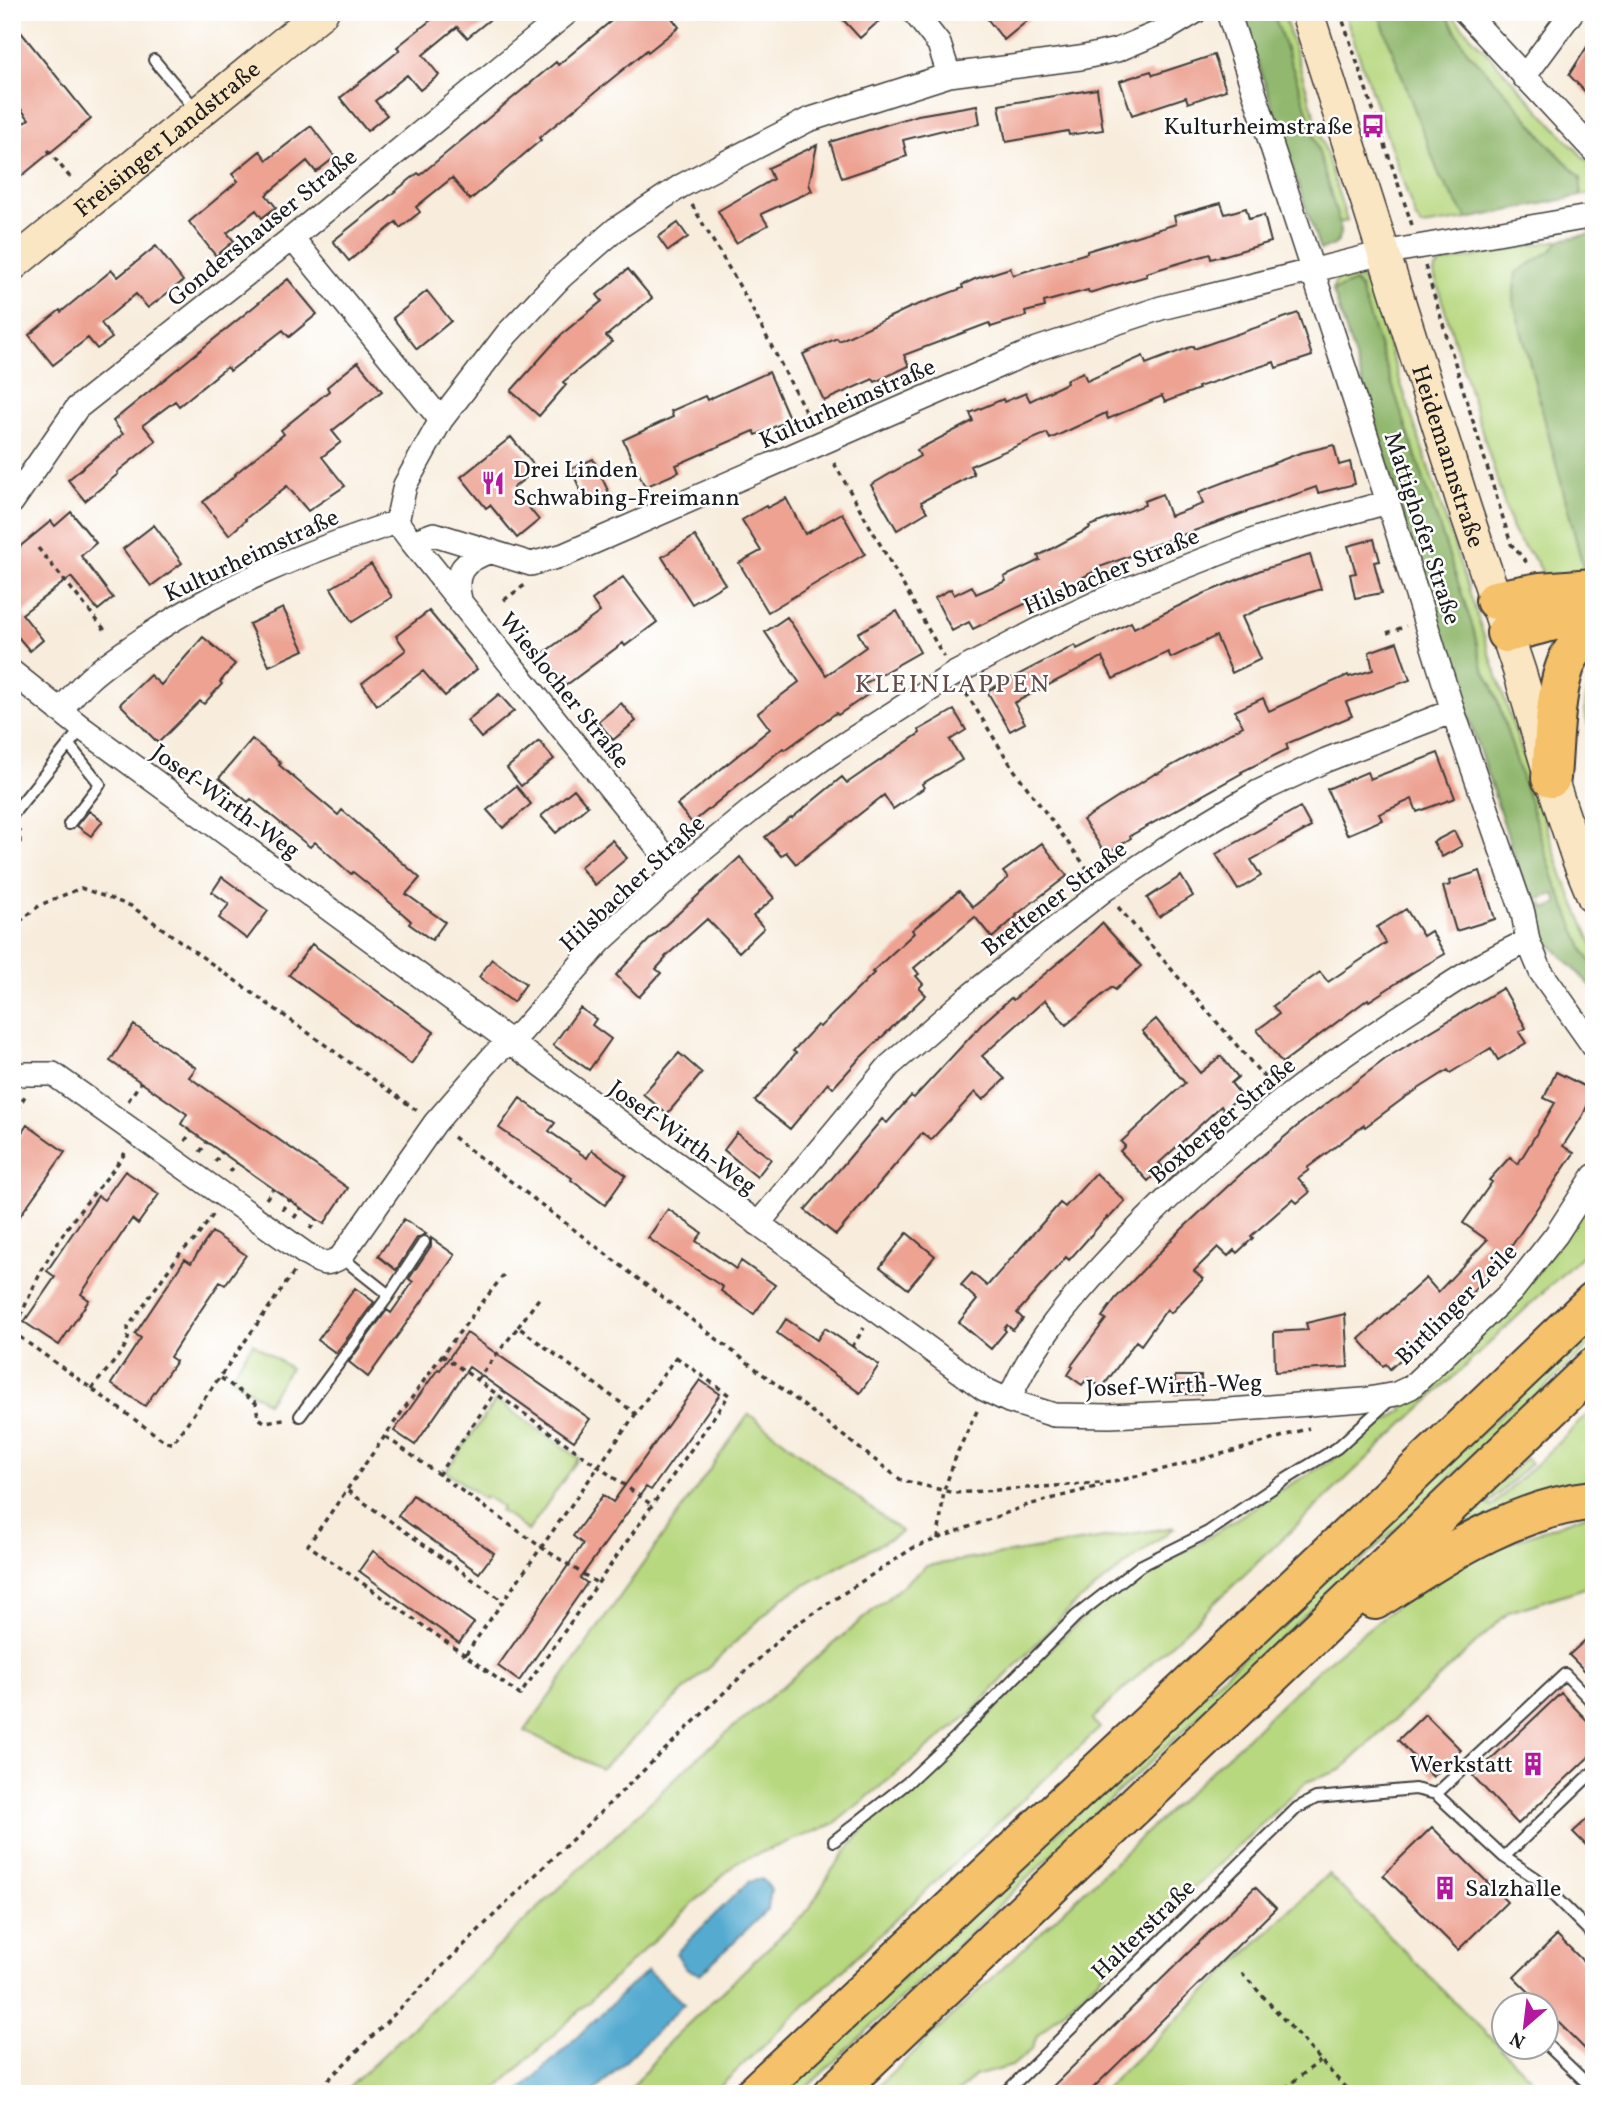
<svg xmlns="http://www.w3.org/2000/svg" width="1606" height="2106" font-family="Vollkorn,serif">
<rect width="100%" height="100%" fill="#fff"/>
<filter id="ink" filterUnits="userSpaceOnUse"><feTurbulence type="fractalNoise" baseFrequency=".0143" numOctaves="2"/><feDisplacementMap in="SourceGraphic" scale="14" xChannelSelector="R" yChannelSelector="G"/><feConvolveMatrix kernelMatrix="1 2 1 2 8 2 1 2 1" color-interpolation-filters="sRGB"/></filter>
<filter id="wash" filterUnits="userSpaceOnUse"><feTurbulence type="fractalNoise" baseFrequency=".00686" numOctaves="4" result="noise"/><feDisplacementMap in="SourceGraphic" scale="28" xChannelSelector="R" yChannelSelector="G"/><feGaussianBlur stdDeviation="1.57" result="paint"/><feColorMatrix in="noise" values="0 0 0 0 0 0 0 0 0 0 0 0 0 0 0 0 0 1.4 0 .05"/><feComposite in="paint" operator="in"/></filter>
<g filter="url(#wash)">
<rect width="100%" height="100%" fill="#f8eddd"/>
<path fill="#b7d87f" stroke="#6a7a4e" stroke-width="2" d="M1273 12H1283L1347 221 1339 223 1305 104Z
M1344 12H1378L1440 177 1468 219 1422 226 1416 219Z
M1445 12H1449L1594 169V192L1581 196V178L1550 146 1510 97 1467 51Z
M1560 240 1552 250 1516 273 1513 299 1585 574 1544 578C1539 557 1520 548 1512 529L1434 274 1435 269 1442 263Z
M1351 274C1372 279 1377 311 1383 329L1563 877 1594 948V967L1585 953 1555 882 1493 687 1483 669 1473 628 1360 288 1355 282 1333 291C1334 279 1340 276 1351 274Z
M1594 642V741C1590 731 1585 720 1585 709 1584 691 1597 678 1589 660Z
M1594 1196V1244L1111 1701 1092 1720 1100 1728 995 1825 712 2094H627L669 2042 809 1909 832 1870 872 1818 955 1749 1002 1702 1053 1646 1092 1609 1131 1579 1198 1544 1279 1491 1326 1464 1353 1446 1363 1434 1373 1426 1392 1418 1403 1410 1401 1404 1426 1389 1516 1300Z
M1594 1326V1341L800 2094H780Z
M253 1343 290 1368 267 1403 230 1377Z
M496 1400 579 1458 528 1531 500 1510 502 1507 485 1496 484 1499 446 1471Z
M1594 1408V1481L1470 1523 1464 1517 1526 1458 1531 1463 1488 1504 1491 1507Z
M749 1414 902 1532 783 1597 601 1769 525 1731Z
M1594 1512V1585L1509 1612 1341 1770 1306 1782 1037 2036 1032 2049 1012 2066 975 2076 957 2094H870L1322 1666 1400 1603 1458 1561Z
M1175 1527 1071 1607 970 1714 834 1824 737 1862 491 2094H342L699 1756 926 1566Z
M1328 1874 1546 2094H1099Z"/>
<path fill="#91b86e" stroke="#566a45" stroke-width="2" d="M1241 12H1273L1305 104 1339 223C1343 241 1338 246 1320 250Z
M1378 12H1445L1467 51 1510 97 1550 146 1581 178V196L1468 219 1440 177Z
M1594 233V573L1585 574 1513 299 1516 273 1552 250 1560 240Z
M1355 282 1360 288 1473 628 1483 669 1493 687 1555 882 1585 953 1594 967V989L1546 940 1538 927 1532 907 1542 903 1545 909 1558 904 1555 894 1530 902 1423 581 1370 404 1333 291Z"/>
<path fill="#54aad0" stroke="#386376" stroke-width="2" d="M762 1879 771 1889 768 1909 700 1974 686 1969 676 1953 748 1882Z
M647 1970 684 2004 592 2094H517Z"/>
<g id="blocks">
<path fill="#eda292" d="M441 12H499L467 38 457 27 423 55 439 75 420 90 407 75 375 101 387 115 367 131 340 98 400 50 397 47Z
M622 12H667L679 27 648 52 647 50 539 138 541 140 470 200 452 178 416 207 420 212 400 228 396 222 349 261 333 241 418 173 420 175 556 62 558 65Z
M836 12H889L860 38Z
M982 12H1038L1004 40Z
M12 21 91 119 12 184V132L29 119 12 98Z
M1594 36V101L1569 75Z
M1214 55 1226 90 1188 103 1186 97 1132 115 1120 81 1151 71 1153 75Z
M1097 89 1103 130 1069 135 1068 131 1006 142 999 105Z
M977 105 980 124 944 131 943 130 903 140 907 156 842 178 830 142 918 115Z
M311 126 335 157 316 172 307 161 266 195 276 207 262 218 256 210 227 233 234 241 216 256 189 222 238 181 232 174 260 151 267 160Z
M817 145 809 184 812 191 761 214 768 225 736 243 718 211 773 179 768 168Z
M1221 203 1225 214 1246 208 1249 219 1264 215 1271 242 1211 259 1210 254 1146 273 1147 276 1116 285 1089 293 1088 290 1044 302 1045 307 1025 312 1026 316 991 327 989 323 904 355 909 366 875 382 873 379 824 401 803 354 837 338 839 341 909 308 963 288 962 285 975 279 1010 268 1013 275 1087 253V251L1176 224 1174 216Z
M678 223 688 237 668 251 658 237Z
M156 246 183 281 148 308 136 294 101 323 112 338 97 349 88 338 53 365 29 335 60 310 61 312 112 270 118 277Z
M628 269 652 298 606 336 612 342 563 382 566 385 539 416 511 391 562 334 602 301 597 295Z
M288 279 317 314 289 337 283 330 230 371 227 367 179 406 175 401 143 425 156 441 117 472 118 474 85 501 68 480 123 434 113 421Z
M427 291 451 321 417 349 393 318Z
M1298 313 1312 356 1276 368 1274 362 1198 387 1199 389 1165 402 1162 396 1108 419 1106 413 1050 439 1047 433 970 466 974 474 921 502 927 512 897 530 871 485 920 456 917 450 973 421 970 413 1003 399 1004 402 1026 393 1030 401 1067 383 1066 380 1083 372 1087 381 1143 356 1146 364 1193 346 1194 349Z
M358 362 382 391 332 431 341 442 322 457 345 486 308 511 287 486 245 519 246 520 229 535 203 502 236 475 235 474 284 434 281 430 329 391 327 387Z
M769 372 790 420 756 435 754 431 676 465 679 472 645 487 623 440 673 417 671 411 705 396 707 400Z
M511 437 537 469 513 488 539 520 517 538 490 505 486 508 461 477Z
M1334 445 1339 465 1350 462 1355 484 1318 493 1316 487 1143 549 1144 551 1094 569 1095 571 1057 591 1056 589 973 629 969 622 952 631 935 598 951 589 954 595 972 586 976 594 1006 581 1004 577 1040 560 1038 556 1090 528 1089 526 1145 505 1144 501 1162 494 1170 516 1203 504 1199 492 1300 453Z
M593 459 611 497 588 507 571 469Z
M786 498 805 534 842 513 865 554 768 612 739 563 761 551 742 520 766 506 767 508Z
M71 512 96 543 81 556 113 598 98 610 71 577 22 614 43 640 30 651 12 630V553L51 521 55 526Z
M154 525 182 563 151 586 123 549Z
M695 536 725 584 692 604 662 557Z
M1374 539 1380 561 1374 562 1382 593 1355 598 1350 574 1356 573 1348 546Z
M1310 555 1321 589 1260 608V609L1242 617 1261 659 1232 673 1216 636 1171 658 1168 652 1113 679 1102 657 1014 703 1025 723 1010 731 987 691 1075 645 1077 649 1131 622 1134 628 1203 594 1261 570Z
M371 564 392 597 352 622 331 588Z
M623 577 657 622 625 646 623 643 565 686 542 654 600 612 592 600Z
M283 608 304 650 269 666 249 624Z
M429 611 477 669 445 696 423 671 377 705 362 683 406 650 396 636Z
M897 611 920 652 864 684 870 693 838 715 836 713 785 750 783 748 692 823 677 805 770 729 758 713 799 682 765 632 787 617 826 675 866 647 858 633Z
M203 637 235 664 220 682 222 684 204 704 200 701 158 743 120 704 150 675 161 685Z
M1397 642 1410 680 1346 702 1352 716 1286 744 1288 749 1241 772 1242 773 1130 836 1131 838 1106 854 1083 820 1156 773 1157 774 1243 726 1235 711 1263 698 1269 711 1348 675 1349 677 1373 670 1369 652Z
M499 694 514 711 481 738 467 721Z
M621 703 636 721 613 740 598 722Z
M954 710 966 730 950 740 962 760 922 784 924 788 893 809 884 795 796 864 786 852 781 856 765 837 791 817 792 818 842 777 847 783 920 733 919 730Z
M252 739 281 763 279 765 338 815 342 810 420 878 406 894 445 922 432 940 409 924 411 921 379 893 353 872 351 874 315 842 310 847 251 799 248 802 219 778Z
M539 741 554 759 521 786 507 768Z
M1438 753 1455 798 1417 812 1412 799 1379 814 1382 820 1347 835 1327 789 1367 772 1370 779Z
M516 786 531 804 503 828 487 810Z
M574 789 588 806 556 833 541 816Z
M1300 807 1311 827 1251 860 1261 876 1238 890 1216 854Z
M89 811 103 821 91 836 77 826Z
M1454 831 1462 846 1442 857 1433 842Z
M612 840 627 858 595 885 580 867Z
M1042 843 1067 876 1016 915 1017 916 992 938 975 917 914 968 919 974 916 976 923 984 919 988 926 995 860 1058 833 1088 828 1083 790 1129 755 1101 796 1053 793 1051 817 1025 820 1027 874 973 872 972 914 933 912 930 959 891 973 907 1008 878 1003 872Z
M740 857 774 898 753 916 764 928 739 952 707 919 665 957 666 958 656 969 661 973 639 997 616 975 648 941Z
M1480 871 1495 919 1456 931 1443 887 1450 885 1449 881Z
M1181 876 1193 896 1159 917 1147 898Z
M222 877 268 911 247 939 219 918 229 904 212 892Z
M1406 909 1423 936 1431 931 1445 954 1415 971 1369 1001 1368 999 1282 1063 1257 1030 1279 1014 1273 1006 1320 972 1328 982 1386 943 1377 927Z
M1102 923 1141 966 1115 990 1112 987 1066 1025 1045 1000 982 1056 1005 1079 983 1100 975 1092 931 1140 922 1133 836 1235 805 1210 882 1119 887 1123 911 1096 914 1098 983 1023 1011 998 1013 1000 1076 948Z
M312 944 434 1032 411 1064 289 975Z
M492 959 526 984 513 1002 479 977Z
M1503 988 1526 1028 1519 1032 1526 1043 1498 1060 1491 1048 1450 1073 1448 1070 1404 1098 1365 1127 1364 1125 1307 1168 1309 1170 1298 1178 1310 1192 1297 1203 1293 1199 1251 1236 1253 1238 1237 1253 1234 1250 1228 1256 1218 1247 1194 1271 1203 1279 1171 1313 1167 1309 1141 1345 1136 1341 1102 1388 1088 1378 1082 1385 1068 1375 1073 1367 1071 1366 1106 1319 1102 1317 1116 1298 1182 1229 1244 1171 1301 1123 1388 1057Z
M580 1008 596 1019 592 1025 611 1039 589 1070 553 1045Z
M1156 1019 1200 1073 1221 1056 1238 1077 1231 1083 1241 1095 1224 1110 1221 1106 1159 1163 1163 1167 1148 1181 1120 1151 1125 1146 1121 1142 1185 1083 1142 1031Z
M134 1025 196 1068 189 1077 348 1188 324 1224 181 1124 187 1114 110 1061Z
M679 1053 702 1073 667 1114 643 1094Z
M1556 1072 1594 1091 1583 1115 1563 1146 1574 1153 1500 1263 1463 1302 1390 1369 1386 1364 1383 1366 1359 1339 1426 1278 1438 1292 1487 1240 1463 1223 1492 1182 1489 1180 1510 1157 1518 1164 1555 1103 1544 1098Z
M520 1098 555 1123 549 1131 587 1158 592 1150 626 1175 605 1205 571 1180 572 1178 499 1128Z
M27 1125 65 1152 12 1227V1147Z
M737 1133 771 1159 757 1177 724 1150Z
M125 1171 159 1194 138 1224 132 1219 81 1294 89 1300 59 1345 24 1322 55 1277 47 1271 98 1196 104 1200Z
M1096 1173 1125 1201 1108 1219 1107 1217 1069 1260 1066 1257 1017 1313 1023 1319 1013 1330 1007 1325 1004 1329 1006 1331 991 1349 959 1322 977 1300 961 1285 972 1273 987 1286 1060 1203 1065 1207Z
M668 1209 702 1233 696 1241 736 1269 741 1261 775 1285 754 1314 721 1291 723 1287 648 1238Z
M404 1219 426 1234 417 1238 396 1270 378 1256Z
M212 1232 246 1255 225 1285 220 1282 190 1326 170 1357 176 1361 145 1406 111 1384 141 1338 135 1334 185 1259 191 1263Z
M907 1233 935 1256 908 1289 880 1267Z
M431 1238 455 1255 368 1377 349 1362 387 1310 391 1313 413 1282 409 1279 431 1246Z
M355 1288 374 1302 336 1353 318 1340Z
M1345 1314 1348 1367 1275 1372 1274 1332 1308 1330 1306 1323Z
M786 1319 817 1340 825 1328 879 1365 860 1393 777 1333Z
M467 1333 590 1419 574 1441 469 1367 415 1445 394 1431 438 1369 440 1370Z
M1175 1376H1201V1394H1175Z
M700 1380 720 1394 651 1490 646 1487 580 1578 587 1583 519 1681 498 1666 583 1544 573 1536 603 1495 613 1502Z
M413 1495 494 1553 479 1573 398 1516Z
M373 1551 474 1623 459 1643 359 1571Z
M1594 1632V1680L1569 1655Z
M1561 1693 1594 1728V1752L1518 1824 1473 1776Z
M1425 1714 1461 1750 1433 1777 1398 1740Z
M1594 1813V1853L1573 1832Z
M1432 1827 1507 1902 1458 1950 1383 1875Z
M1255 1887 1276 1908 1087 2094H1045Z
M1557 1935 1594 1972V2058L1546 2010V2005H1542L1514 1977Z"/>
</g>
</g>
<g filter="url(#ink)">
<use href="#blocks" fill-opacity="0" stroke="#3d3b39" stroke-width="2"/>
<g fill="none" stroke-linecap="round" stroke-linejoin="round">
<g stroke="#3d3b39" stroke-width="14">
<path id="service" d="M154 60 198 112
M12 815 82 728
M69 824 100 784 69 745
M389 1295 424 1242
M300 1416 389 1295 341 1257
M1436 1794 1565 1674 1594 1704
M834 1841 907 1783 957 1736 1076 1616 1140 1566 1208 1532 1283 1481 1337 1448 1391 1399
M1504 1857 1594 1771
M1546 2044 1594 2090
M1004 2094 1297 1808 1316 1798 1415 1789 1436 1794 1504 1857 1536 1878 1594 1936"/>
</g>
<g stroke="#3d3b39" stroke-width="26">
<path id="minor" d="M914 12 939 44 949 75
M1228 12 1388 502 1453 711 1523 913 1528 941 1541 972 1594 1047
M1465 12 1594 151
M1524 77 1572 12
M292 238 441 420
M12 502 77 408 292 238 568 12
M397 522 405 485 441 420 507 334 561 277 616 229 681 186 808 120 949 75 1080 58 1117 50 1165 30 1195 12
M412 542 677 871
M461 603C452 572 463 561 491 551
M12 672 82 728 984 1389 1009 1401 1054 1415 1110 1416 1215 1411 1363 1400 1396 1394 1411 1387 1512 1291 1556 1235 1594 1176
M60 711C69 700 78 689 89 679 104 665 123 653 140 641 218 587 307 551 397 522L412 542 434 534 531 564 564 555 1037 349 1161 308 1383 253 1594 216
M25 1074H53L306 1254C321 1263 325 1267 341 1257L435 1123 494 1055 522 1031 601 941 677 871 754 808 831 753 954 674 1040 629 1120 592 1262 537 1388 502
M758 1224 889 1066 971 995 1104 890 1188 834 1258 792 1326 760 1453 711
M1009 1401C1028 1351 1065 1307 1101 1267 1194 1164 1305 1077 1423 1002 1456 980 1491 957 1528 941"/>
</g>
<g stroke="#3d3b39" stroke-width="35">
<g id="secondary">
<path id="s1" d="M1307 12 1465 509 1519 670 1551 778 1578 859 1594 898"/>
<path id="s2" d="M12 265 322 12"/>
</g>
</g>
<g stroke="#3d3b39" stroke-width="42">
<path id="motorway" d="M1495 600 1540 592 1594 588
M1506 633 1594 611
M1551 778C1554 745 1554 681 1571 654 1577 645 1585 638 1594 631
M1375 1600C1444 1556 1511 1509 1594 1500
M754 2094 1281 1600 1594 1301
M833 2094 1594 1367"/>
</g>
<path stroke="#3d3b39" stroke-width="3.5" stroke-dasharray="5 5" stroke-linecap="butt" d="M1340 12 1412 225
M12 108 25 122
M48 150 73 181
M692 205 747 299 811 422
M1425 266 1511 544 1528 564
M834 463 944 657
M38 548 105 630
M504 600 525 585
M1387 633 1406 626
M966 693 1012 767 1091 874
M1585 737 1594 764
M12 872 20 842 19 830
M1118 907 1270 1084
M12 928 40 905 81 888 131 906 419 1112
M128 1101 141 1082
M12 1118 25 1096
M453 1137 901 1480 954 1493 1114 1482
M185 1141 192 1131
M200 1152 207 1142
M125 1153C107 1180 84 1203 65 1231 44 1262 28 1297 14 1333L166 1442 171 1443 175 1440 294 1272
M215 1162 222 1152
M230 1172 237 1162
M266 1199 273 1189
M282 1210 289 1200
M294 1218 301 1208
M310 1229 317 1219
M518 1327 540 1297
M852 1347 864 1328
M442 1355 652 1505
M676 1357 729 1395 520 1695 465 1655Z
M221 1378 256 1403 258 1418 265 1422 284 1419
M477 1380 518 1327 636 1414
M92 1389C101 1375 123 1355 128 1339 129 1335 128 1331 128 1327L181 1252 194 1241 213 1215
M386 1437 541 1547 597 1583
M438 1475 495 1393
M1114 1482 1252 1446 1309 1428
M348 1491 503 1601
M938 1539 944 1490 958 1451 978 1409
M465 1655 308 1545 442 1355 505 1273
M1242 1973 1351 2094
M314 2094 496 1913 792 1627 913 1548 1028 1505 1103 1485
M1277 2094 1320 2061"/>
<use href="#service" stroke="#fff" stroke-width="10"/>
<use href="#minor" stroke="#fff" stroke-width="23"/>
<use href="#secondary" stroke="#fbe6c4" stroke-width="32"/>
<use href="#motorway" stroke="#f5c16b" stroke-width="38"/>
</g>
</g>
<defs>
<g id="bus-bare" transform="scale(1.89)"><path d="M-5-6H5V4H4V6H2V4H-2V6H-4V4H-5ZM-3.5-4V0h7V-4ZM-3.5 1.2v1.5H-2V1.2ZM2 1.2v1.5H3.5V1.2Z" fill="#b5179e" stroke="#fff" stroke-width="2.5" paint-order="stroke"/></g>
<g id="restaurant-bare" transform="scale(1.89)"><path d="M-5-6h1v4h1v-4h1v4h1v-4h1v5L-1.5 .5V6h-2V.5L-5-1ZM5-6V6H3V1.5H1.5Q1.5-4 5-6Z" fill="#b5179e" stroke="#fff" stroke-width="2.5" paint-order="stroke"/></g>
<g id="building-bare" transform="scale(1.89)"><path d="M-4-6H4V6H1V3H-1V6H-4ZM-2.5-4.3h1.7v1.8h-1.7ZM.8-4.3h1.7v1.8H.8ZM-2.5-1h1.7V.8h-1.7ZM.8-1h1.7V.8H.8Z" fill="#b5179e" stroke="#fff" stroke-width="2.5" paint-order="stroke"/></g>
</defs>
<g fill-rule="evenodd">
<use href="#bus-bare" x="1373" y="126"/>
<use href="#restaurant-bare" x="493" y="483"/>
<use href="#building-bare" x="1533" y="1764"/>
<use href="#building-bare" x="1445" y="1888"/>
</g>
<g text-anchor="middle" stroke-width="5" stroke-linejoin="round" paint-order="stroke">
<g font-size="24" fill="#1c1c1c" stroke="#fff" text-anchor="end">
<text x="1353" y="134">Kulturheimstraße</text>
<text x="513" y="477" text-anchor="start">Drei Linden<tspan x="513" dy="28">Schwabing-Freimann</tspan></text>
<text x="1513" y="1772">Werkstatt</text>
<text x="1465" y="1896" text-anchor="start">Salzhalle</text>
</g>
<g font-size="24" fill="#1c1c1c" stroke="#fff">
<text dy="8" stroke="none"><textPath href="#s2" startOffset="200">Freisinger Landstraße</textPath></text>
<text transform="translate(262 227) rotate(-39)" y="8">Gondershauser Straße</text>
<text transform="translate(847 403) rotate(-24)" y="8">Kulturheimstraße</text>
<text dy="8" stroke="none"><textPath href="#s1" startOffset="466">Heidemannstraße</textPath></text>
<text transform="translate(1423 528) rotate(72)" y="8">Mattighofer Straße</text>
<text transform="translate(251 555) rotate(-25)" y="8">Kulturheimstraße</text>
<text transform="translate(1111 571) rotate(-23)" y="8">Hilsbacher Straße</text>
<text transform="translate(565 690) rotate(51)" y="8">Wieslocher Straße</text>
<text transform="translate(226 801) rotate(36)" y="8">Josef-Wirth-Weg</text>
<text transform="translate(632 883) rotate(-43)" y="8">Hilsbacher Straße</text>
<text transform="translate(1054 898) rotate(-37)" y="8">Brettener Straße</text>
<text transform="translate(1222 1120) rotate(-40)" y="8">Boxberger Straße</text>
<text transform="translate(683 1137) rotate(36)" y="8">Josef-Wirth-Weg</text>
<text transform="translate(1456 1304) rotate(-45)" y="8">Birtlinger Zeile</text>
<text transform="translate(1174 1385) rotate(-2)" y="8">Josef-Wirth-Weg</text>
<text transform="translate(1143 1929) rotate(-44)" y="8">Halterstraße</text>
</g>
<g font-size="26" letter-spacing="2" fill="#654b45" stroke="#fff">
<text x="953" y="692">KLEINLAPPEN</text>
</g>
</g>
<rect width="1606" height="2106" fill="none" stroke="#fff" stroke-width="42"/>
<g transform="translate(1525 2026) rotate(208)"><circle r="33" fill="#ffffff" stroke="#a4a4a4" stroke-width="2"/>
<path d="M0-5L12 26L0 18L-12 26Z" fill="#b5179e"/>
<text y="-10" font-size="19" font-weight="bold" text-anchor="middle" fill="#1c1c1c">N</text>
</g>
</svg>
